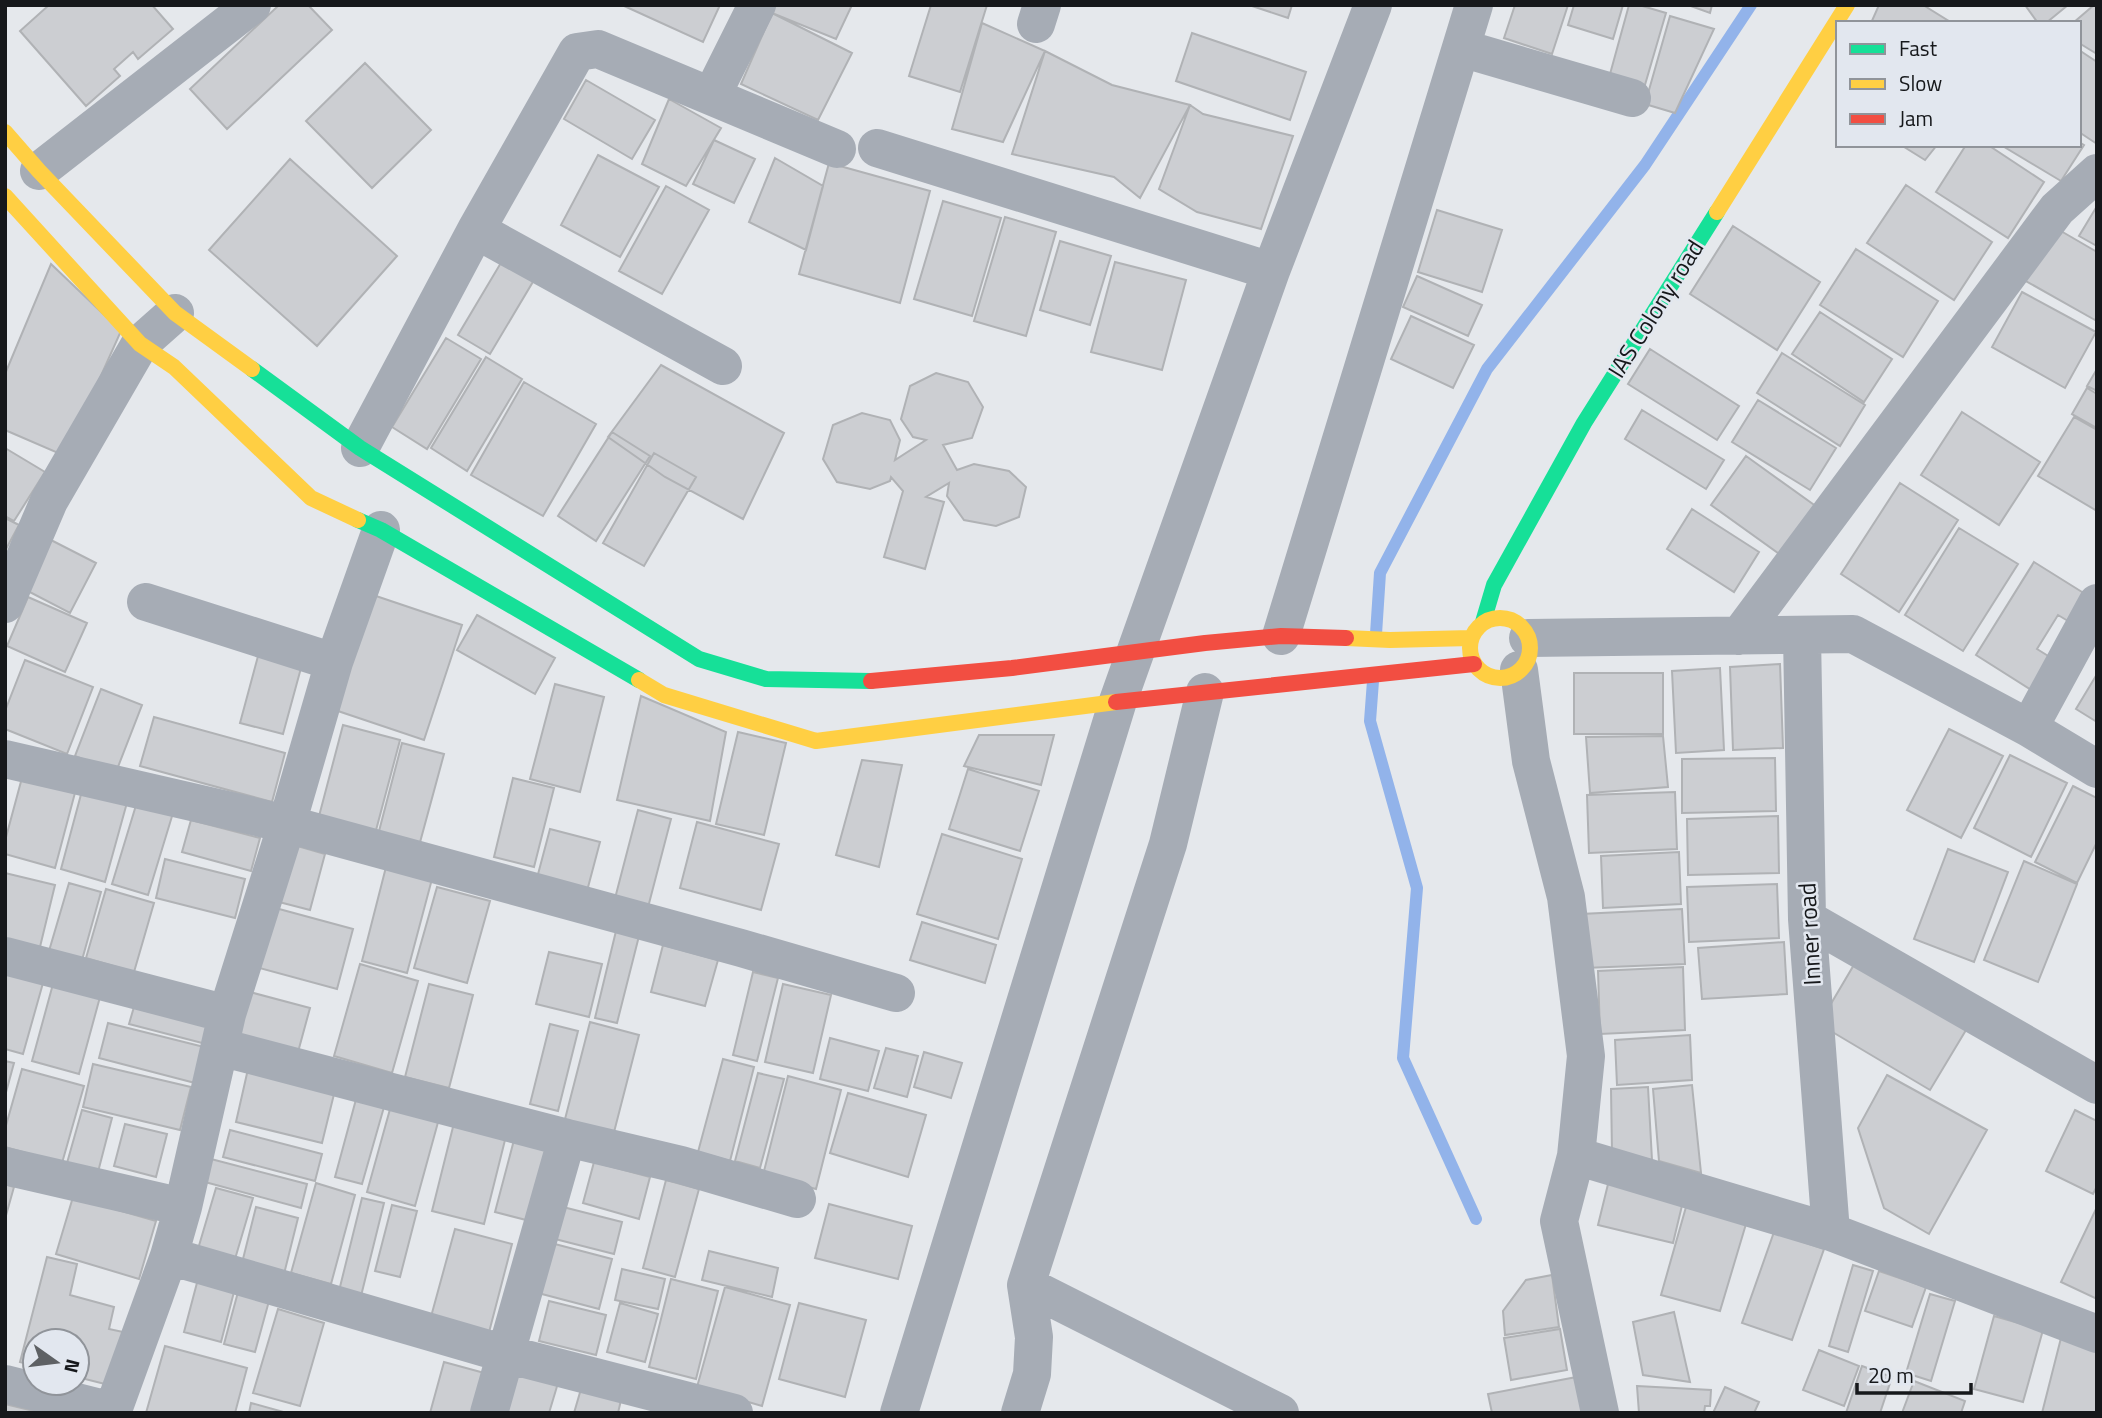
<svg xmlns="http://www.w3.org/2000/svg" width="2102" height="1418" font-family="'Titillium Web',sans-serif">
<rect width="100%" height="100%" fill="#e5e8ec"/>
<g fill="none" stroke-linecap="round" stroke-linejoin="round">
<path stroke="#92b3ea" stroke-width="12" d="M1376 634 1380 573 1487 369 1645 165 1751 5
M1373 681 1370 721 1417 888 1403 1058 1476 1219"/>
</g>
<path fill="#ccced2" stroke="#b0b2b5" stroke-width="2" d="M49 5H152L173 29 138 59 133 52 114 69 120 76 86 106 20 31Z
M279 5H308L332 30 227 129 190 89Z
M622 5H720L703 42Z
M776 5H852L836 39 772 13Z
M931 5H987L960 92 909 76Z
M1249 5H1292L1288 18Z
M1515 5H1568L1552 54 1504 38Z
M1574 5H1623L1613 39 1568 25Z
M1629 5H1639L1666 13 1642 95 1607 85Z
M1688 5H1712L1710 13Z
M1879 5H1923L1952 23H1871Z
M2025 5H2068L2046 23H2038Z
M2094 5H2097V54L2079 43V23H2073Z
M772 13 852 53 818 120 741 84Z
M1670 16 1714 29 1675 113 1645 104Z
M982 23 1045 51 1003 142 952 129Z
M1192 33 1306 72 1290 120 1176 81Z
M2079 50 2097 62V144L2079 132Z
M1045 51 1112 85 1190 105 1140 198 1114 177 1012 154Z
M365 63 431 130 372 188 306 121Z
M586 80 655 120 632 159 564 119Z
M669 99 721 128 686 186 642 164Z
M1190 105 1203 114 1293 136 1261 229 1197 212 1159 189Z
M714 140 755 159 734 203 693 184Z
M2079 142 2084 145 2061 181 2001 145H2079Z
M1901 145H1937L1925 160Z
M1966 145H1988L2044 182 2008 238 1936 192Z
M598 155 659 187 620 257 561 225Z
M775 158 823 186 806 250 749 222Z
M290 159 397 256 317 346 209 250Z
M829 163 930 191 900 303 799 274Z
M1906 185 1992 242 1954 300 1867 243Z
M666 186 709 210 662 294 619 271Z
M943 201 1001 218 972 316 914 299Z
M2097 206V246L2079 236Z
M1437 210 1502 230 1482 292 1418 272Z
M1005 217 1056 232 1026 336 974 321Z
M1733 226 1820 282 1777 350 1690 294Z
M2054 227 2097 252V317L2095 320 2024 280Z
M1060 241 1111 256 1090 325 1040 310Z
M1856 249 1938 301 1903 357 1820 305Z
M502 261 534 280 490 354 458 335Z
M1115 262 1186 280 1162 370 1091 352Z
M51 264 121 331 65 456 5 430V374Z
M1417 276 1482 305 1468 336 1403 307Z
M2022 292 2096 332 2065 388 1992 347Z
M1820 312 1892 359 1864 402 1792 354Z
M1411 316 1474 345 1453 388 1391 359Z
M446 338 481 359 427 449 392 427Z
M1650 349 1739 406 1717 440 1628 384Z
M1782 353 1865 405 1840 446 1757 393Z
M486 357 522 379 467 471 431 448Z
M661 365 784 433 743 519 665 477 608 437Z
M2097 369V391L2087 386Z
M936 373 968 382 983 407 972 438 943 445 957 470 974 464 1009 471 1026 487 1019 517 996 526 964 520 947 496 949 483 926 497 944 502 925 569 884 557 903 491 891 477 890 481 870 489 837 482 823 459 833 425 862 413 890 420 900 440 895 460 926 440 913 437 901 419 910 386Z
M524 382 596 424 543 516 471 475Z
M2087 388 2097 394V428L2072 414Z
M1758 400 1836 448 1810 490 1732 442Z
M1642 410 1724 460 1706 489 1625 439Z
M1962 412 2040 462 1999 525 1921 475Z
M2074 417 2097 430V511L2038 476Z
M612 432 650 456 596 541 558 516Z
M5 448 45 472 14 521 5 516Z
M654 453 696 477 644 566 603 543Z
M1746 456 1817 507 1782 556 1711 505Z
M1900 483 1958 520 1899 612 1841 574Z
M1692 509 1759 552 1734 592 1667 549Z
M5 518 19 525 5 551Z
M1959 528 2018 564 1963 651 1905 615Z
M47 538 96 563 70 613 22 588Z
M2034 562 2090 597 2073 624 2058 615 2037 649 2053 659 2033 691 1976 655Z
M373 595 462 625 424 740 335 710Z
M28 597 87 623 65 672 7 646Z
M477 615 555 658 535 694 457 650Z
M261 645 304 657 283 734 240 723Z
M25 660 93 687 67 754 5 729V711Z
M1780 664 1783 748 1733 750 1730 667Z
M1720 668 1724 750 1676 753 1672 671Z
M1574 673H1663V734H1574Z
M2097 674V722L2076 709Z
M555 684 604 697 580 792 530 779Z
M101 689 142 705 116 772 75 756Z
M641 696 726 732 710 821 617 800Z
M154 717 285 753 272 802 140 766Z
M343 725 400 740 375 834 318 820Z
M1949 729 2003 756 1961 838 1907 810Z
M738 732 786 743 764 835 716 824Z
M979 735H1054L1041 785 964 766Z
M1663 736 1668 787 1590 793 1586 737Z
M402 743 444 754 419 846 378 835Z
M2010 755 2067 783 2031 857 1974 828Z
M1775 758 1776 811 1682 813V759Z
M862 760 902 765 879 867 836 855Z
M968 769 1039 791 1020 851 949 829Z
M23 774 76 789 55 868 5 854V841Z
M513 778 554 788 534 867 494 857Z
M2073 786 2097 798V842L2077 883 2035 862Z
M83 787 128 799 105 882 61 869Z
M1675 792 1677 849 1589 853 1587 795Z
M137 802 173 813 148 895 112 884Z
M638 810 671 819 646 915 613 906Z
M1778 816 1779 873 1688 875 1687 819Z
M191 820 260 838 251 871 182 852Z
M697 822 779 844 761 910 680 888Z
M550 829 600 842 587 891 537 878Z
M942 834 1022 859 998 939 917 914Z
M294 845 325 854 310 910 279 902Z
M1948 849 2008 872 1974 962 1914 939Z
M1679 852 1681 904 1603 908 1601 856Z
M165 859 245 879 235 918 156 898Z
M2024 861 2077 884 2038 982 1984 960Z
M386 867 432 879 407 973 362 961Z
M5 873 55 885 39 951 5 943Z
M69 883 101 892 82 960 49 951Z
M1777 884 1779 938 1689 942 1687 887Z
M437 887 490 901 467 983 414 968Z
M106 889 154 903 134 972 86 958Z
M268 906 353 929 337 989 252 966Z
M1682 909 1685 964 1584 968 1581 914Z
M922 922 996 945 985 983 910 960Z
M616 931 639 936 617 1023 595 1018Z
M1784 942 1787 994 1702 999 1698 948Z
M663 945 718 960 705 1006 651 992Z
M549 952 602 964 589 1017 536 1004Z
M1858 958 1969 1025 1930 1090 1819 1024Z
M360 964 418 981 392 1073 334 1056Z
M1683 967 1685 1030 1600 1034 1598 971Z
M5 972 43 983 23 1054 5 1049Z
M753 972 778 978 757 1061 733 1055Z
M53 984 100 997 79 1074 32 1061Z
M429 984 473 995 449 1088 405 1077Z
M783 984 831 995 813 1073 765 1062Z
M246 991 310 1008 295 1063 231 1047Z
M136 1000 212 1020 206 1044 129 1024Z
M590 1022 639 1035 613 1136 564 1123Z
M108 1023 204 1047 195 1083 99 1058Z
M550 1024 578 1031 558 1111 530 1104Z
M1690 1035 1692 1080 1617 1085 1615 1040Z
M830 1038 879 1051 868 1091 820 1079Z
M886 1048 918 1056 907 1097 874 1088Z
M924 1052 962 1063 951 1098 914 1087Z
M723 1059 754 1067 730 1161 698 1152Z
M5 1061 14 1063 5 1096Z
M93 1064 191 1087 180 1130 83 1107Z
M22 1069 84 1086 62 1163 5 1147V1129Z
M248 1069 335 1090 322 1143 236 1122Z
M758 1073 784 1079 760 1168 735 1161Z
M1887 1075 1987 1130 1929 1234 1884 1208 1858 1128Z
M788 1076 841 1090 816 1189 763 1175Z
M1692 1085 1701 1173 1659 1161 1653 1089Z
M1648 1087 1652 1160 1612 1152 1611 1089Z
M358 1092 386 1100 362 1184 335 1177Z
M848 1093 926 1115 908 1177 830 1153Z
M392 1102 440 1115 415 1206 367 1192Z
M82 1110 112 1118 98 1172 67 1163Z
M2075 1110 2097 1121V1186L2093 1194 2046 1171Z
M454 1123 506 1136 484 1224 432 1211Z
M125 1124 167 1134 156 1177 114 1166Z
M230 1130 322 1154 315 1181 223 1157Z
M514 1140 549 1149 530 1221 495 1212Z
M211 1159 307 1184 301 1208 205 1182Z
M594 1162 650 1177 639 1219 583 1203Z
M1610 1176 1685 1193 1673 1243 1598 1225Z
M666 1180 699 1189 675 1277 643 1268Z
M316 1183 355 1195 331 1284 291 1273Z
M5 1184 14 1187 5 1219Z
M216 1188 253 1198 235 1259 198 1249Z
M73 1197 156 1221 139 1279 56 1254Z
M362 1198 384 1203 361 1296 339 1291Z
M829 1204 912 1226 898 1279 815 1258Z
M392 1205 417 1211 400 1277 375 1271Z
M256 1207 298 1218 283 1278 241 1267Z
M563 1207 622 1222 614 1254 555 1239Z
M1686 1207 1746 1224 1720 1311 1661 1295Z
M2096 1209H2097V1299L2061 1282Z
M455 1229 512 1244 487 1340 429 1324Z
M1774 1232 1824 1249 1792 1340 1742 1323Z
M551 1243 612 1259 599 1309 538 1293Z
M709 1251 778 1268 772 1297 702 1280Z
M47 1257 77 1264 70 1295 114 1307 109 1329 123 1332 109 1385 77 1377V1341H35V1366L20 1362Z
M1853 1265 1873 1271 1848 1352 1829 1346Z
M622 1269 665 1279 658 1309 615 1300Z
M1879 1271 1926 1287 1912 1327 1865 1311Z
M1552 1275 1559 1327 1505 1335 1503 1311 1526 1280Z
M198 1279 235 1288 221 1342 184 1332Z
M671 1279 718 1291 696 1379 649 1367Z
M725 1287 790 1305 762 1406 697 1387Z
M238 1292 269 1301 255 1352 224 1344Z
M1930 1294 1955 1301 1931 1381 1906 1373Z
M549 1301 606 1315 596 1355 539 1341Z
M620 1303 658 1314 645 1362 607 1352Z
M799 1303 866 1320 845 1397 779 1379Z
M278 1309 324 1323 300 1406 253 1393Z
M1674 1312 1690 1382 1643 1375 1633 1322Z
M1994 1316 2043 1330 2023 1402 1974 1389Z
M1560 1329 1567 1370 1511 1380 1504 1338Z
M2061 1338 2097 1348V1413H2042Z
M165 1346 247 1368 235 1413H146Z
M1819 1350 1859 1366 1844 1406 1803 1390Z
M444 1362 488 1374 477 1413H430Z
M1862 1366 1892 1377 1880 1413H1846Z
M513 1370 558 1383 549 1413H505Z
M1587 1375 1594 1413H1492L1488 1394Z
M1914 1381 1965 1401 1961 1413H1902Z
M1637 1386 1711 1390 1710 1406H1705L1704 1413H1639Z
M1725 1387 1759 1402 1754 1413H1713Z
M581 1389 621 1400 618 1413H574Z
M251 1403 287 1413H249Z
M5 1404 42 1413H5Z"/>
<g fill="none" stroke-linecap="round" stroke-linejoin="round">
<path stroke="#a6acb5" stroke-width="38" d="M1036 24 1042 5
M1461 48 1632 98
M712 95 757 5
M877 148 1271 271
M39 171 252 5
M476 230 723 366
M360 448 476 230 577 52 598 49 837 149
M146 602 334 662
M5 604 49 501 140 344 175 313
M1802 635 1807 919 1831 1232
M1281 636 1474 5
M1739 636 2057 209 2097 173
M1528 638 1853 634 2029 728 2097 769
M1519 670 1531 761 1566 897 1586 1056 1576 1156 1559 1221 1600 1413
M2029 728 2097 603
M5 759 287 824 741 948 896 993
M1807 919 2097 1085
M5 956 227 1014
M220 1047 567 1138 681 1165 797 1199
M1576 1156 1831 1232 2097 1334
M5 1166 183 1207
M169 1256 506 1354 734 1413
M1026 1285 1280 1413
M5 1384 112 1411
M112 1413 169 1256 183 1207 227 1014 287 824 334 662 381 530
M489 1413 567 1138
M899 1413 1118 701 1271 271 1373 5
M1020 1413 1032 1374 1034 1337 1026 1285 1168 844 1205 692"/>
<path stroke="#16e098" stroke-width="16" d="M252 369 360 448 699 659 766 679 871 681
M358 520 381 530 639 680
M1483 622 1494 585 1584 423 1717 212"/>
<path stroke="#ffcf43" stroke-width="16" d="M5 132 39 171 175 313 252 369
M5 196 140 344 174 367 311 498 358 520
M1717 212 1847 5
M1470 648a30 30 0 1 1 60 0a30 30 0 1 1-60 0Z
M1346 638 1390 640 1471 638
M639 680 664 695 816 741 1116 702"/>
<path stroke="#f24e42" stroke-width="16" d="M871 681 1012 668 1205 643 1281 636 1346 638
M1116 702 1474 664"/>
</g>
<g text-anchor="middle" stroke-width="5" stroke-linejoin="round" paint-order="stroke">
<g font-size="24" fill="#16181b" stroke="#e2e7ef">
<text transform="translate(1656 309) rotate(-58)" y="8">IAS Colony road</text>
<text transform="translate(1810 934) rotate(-93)" y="8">Inner road</text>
</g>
</g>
<rect width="2102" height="1418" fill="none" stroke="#16181b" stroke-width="14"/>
<rect x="1836" y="21" width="245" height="126" fill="#e2e7ef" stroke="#90949a" stroke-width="2"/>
<rect x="1850" y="44" width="35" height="10" fill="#16e098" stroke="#90949a" stroke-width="2"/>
<text x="1899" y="56" font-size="21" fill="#16181b">Fast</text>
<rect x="1850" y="79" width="35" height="10" fill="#ffcf43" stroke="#90949a" stroke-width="2"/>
<text x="1899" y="91" font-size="21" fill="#16181b">Slow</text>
<rect x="1850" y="114" width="35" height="10" fill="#f24e42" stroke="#90949a" stroke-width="2"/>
<text x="1899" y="126" font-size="21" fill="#16181b">Jam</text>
<g transform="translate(56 1362) rotate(104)"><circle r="33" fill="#e2e7ef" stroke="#90949a" stroke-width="2"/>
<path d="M0-5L12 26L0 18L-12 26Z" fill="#5e6164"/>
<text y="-10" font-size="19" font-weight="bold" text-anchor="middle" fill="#16181b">N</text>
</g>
<path d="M1857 1383v10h114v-10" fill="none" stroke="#16181b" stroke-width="3.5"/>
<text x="1868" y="1383" font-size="21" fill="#16181b" stroke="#e2e7ef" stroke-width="5" paint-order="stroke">20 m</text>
</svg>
